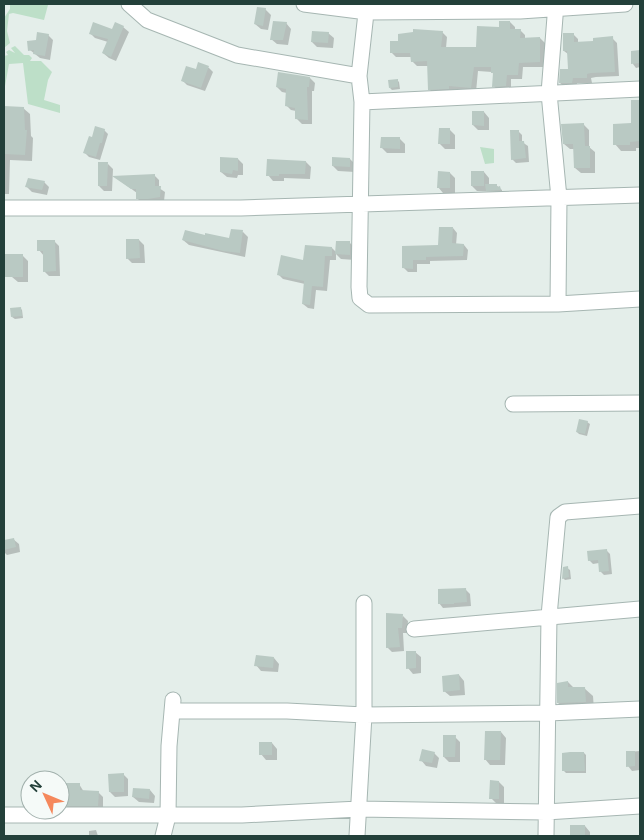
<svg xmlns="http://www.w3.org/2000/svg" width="644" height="840" font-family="Helvetica,sans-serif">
<rect width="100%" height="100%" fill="#e4eeea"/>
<path fill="#bddfc8" d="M10 4H44L48 5 44 20 13 13 9 14 7 31 10 43 4 48V18L10 9Z
M15 46 24 55H29L32 58 30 61H41L52 72 48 80 44 100 60 105V113L28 104 23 63 9 64 5 86 4 84V56L8 55 6 52 9 50 15 53 11 48Z
M480 147 494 149V163L485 164Z"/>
<path fill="#0003" d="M265 9 271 15 268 30 261 29 255 24Z
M510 22 515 27V30H520L525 35V39L540 38 545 43V67H523L522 79H511V90L498 91 494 86V75L492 72 478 71 476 92 454 90V93L434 94 429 89 428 66H417L412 61V57H396L391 52 399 42 442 32 447 37 446 48H478L500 28Z
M286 23 291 29 288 45 277 44 271 39Z
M123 27 129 32 116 61 109 58 103 53 108 42 95 38 90 33 113 30Z
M328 33 334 38 333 48 317 47 312 42Z
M573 34 578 39V43L594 42 612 38 617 43 619 76 596 77 591 78 592 83H577V87L566 88 560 83 569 71 568 54 564 51Z
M48 35 53 40 50 60 40 58 30 50 37 41Z
M633 52H640V67L636 68 633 64Z
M199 64 209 68 213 72 205 91 187 85 183 81 197 71Z
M310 78 315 83 314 91H312V124H302L297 119 296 111 291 110 286 105 287 93 282 92 277 87Z
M397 80 399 82 400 89 392 90 390 88Z
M633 102H640V148H636V151H621L615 144 632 125Z
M4 107 23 108 30 114 31 136 33 138 32 161 10 160 9 194H4Z
M484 112 489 118V130H478L473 125Z
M584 125 589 130V147L595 152V173H581L575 168V149H570L564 144Z
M104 130 108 134 100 160 89 157 85 153 93 139Z
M450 130 455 135V149H445L439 143Z
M518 131 522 135V142L528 146 529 162 516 163 512 159Z
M400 139 405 144V153H387L382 148Z
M238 159 243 164V175H238L237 178 227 177 221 172Z
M350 159 355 164V172L338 171 333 166Z
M306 162 311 167 310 179 284 178V181H273L268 175Z
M108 164 113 169 112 191H104L99 186Z
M484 172 489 178V185H496L502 190V192L477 191 472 186Z
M450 173 455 178V193H443L438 187Z
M154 175 159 180V188L165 192 164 201 142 203 137 198V193L115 177Z
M44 182 49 187 47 195 32 192 27 187Z
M453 228 457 233 456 245H464L468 250 467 260 430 261V264H417V272H408L403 267V247L439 246Z
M243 232 248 237 245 257 189 245 183 240H229Z
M139 240 144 245 145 263H132L127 258Z
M54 241 59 246 60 276H49L44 271V256L39 250Z
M350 243 355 248V260L341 259 336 254V260H330L327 291 316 290 314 309 308 308 303 304 305 284 283 279 278 274 332 248 336 252Z
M22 255 28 261V282H18L12 277Z
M20 308 22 310 23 318 15 319 12 317Z
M587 422 590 424 587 436 579 434 577 432Z
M13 539 19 544 20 552 7 555 4 552V541Z
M606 550 610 554 612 574 604 575 600 571 599 563 593 564 589 560Z
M567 568 570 570 571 579 565 580 563 578Z
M466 590 470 594 471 606 443 608 439 603Z
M403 616 408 621 407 633H403L404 651 392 652 387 647Z
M415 652 421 657V673L413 674 408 668Z
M274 658 279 664 278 672 261 671 256 665Z
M459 675 464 681 465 695 450 696 444 691Z
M568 682 574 688H584L593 696 594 710 567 711 558 703Z
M501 732 506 738 505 765H490L485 759Z
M455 737 460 742V762H449L444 757Z
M272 743 277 749V760H266L261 754Z
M640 751V770L632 771 628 766 627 752Z
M434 753 439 758 437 768 426 766 421 760Z
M584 753 586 755V773H566L564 771Z
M123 774 128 779V796L115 797 110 792Z
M499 782 504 787V804L496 803 491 798Z
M79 784 84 792H98L103 797V810H70L65 805Z
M150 790 155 796 154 803 139 802 133 797Z
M571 826H585L590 832V836H571Z
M96 830 98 836H89V831Z"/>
<path fill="#b9c9c3" d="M257 7 266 8 263 26 254 24Z
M273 21 287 22 283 40H270Z
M499 21H510V29H521L520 38 540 37V62L519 63 518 75H507L506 86 492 87 493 73H491V67H474L471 88 449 86V89L428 90 427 61 411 62 410 53H390V41H398V34L413 32V29L443 31 441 47H476L477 26 499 27Z
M93 22 112 29 115 22 124 26 111 57 102 53 108 39 89 34Z
M312 31 329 32 328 43 311 42Z
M37 32 49 34 45 56 33 54 34 50 28 51 27 41 36 40Z
M563 33H574V42L593 41V38L613 36 615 72 591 73 587 74V78H573L572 83H559L560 69H568L567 51H563Z
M640 50V63L631 64V51Z
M198 62 209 66 201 88 181 81 186 66 196 69Z
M278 72 310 77 309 87H307L308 120 295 119V108L285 106 286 89 276 87Z
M398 79V87L389 88 388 80Z
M631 100H640V141L630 142V145H613V124L631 123Z
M4 106 24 107 25 130H27L25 155 4 154Z
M472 111H484V126L472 125Z
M584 123 585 146H590V168H574L573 144H563L561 124Z
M95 126 105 129 102 143H100L96 157 83 153 89 136 92 137Z
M439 128H450V144H438Z
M510 130H519V141H524L526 158 511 160Z
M381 137H400V149L380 148Z
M220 157 238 158V171L233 170 232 174 220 172Z
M332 157 350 158V167L332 166Z
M267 159 306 161 305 174H279V176H266Z
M98 162H108L107 186H98Z
M438 171 450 172V188H437Z
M471 171H484V186H471Z
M155 174V186H161L160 197 148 199H136V189H131L112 176Z
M28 178 45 181 42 190 25 187Z
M485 184H497V187L500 186 501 190 486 191Z
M439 227H453L452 243 464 244 463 256 426 257V260H413V269L402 268V246L438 245Z
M231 229 243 230 240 253 223 251 182 240 185 230 205 235V233L229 238Z
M126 239H139L140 258 126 259Z
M37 240H55L56 271 43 272V251H37Z
M336 241H350V255L335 254Z
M305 245 332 247V256H325L323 287 312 286 310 305 302 304 304 281 277 275 281 255 303 260Z
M4 254H23V277H4Z
M21 307 22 316 11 317 10 308Z
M579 419 588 421 585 434 576 432Z
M14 538 16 547 4 550V540Z
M607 549 609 571 599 572 598 560 588 561 587 551Z
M568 566 569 577 562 579 563 567Z
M466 588 467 602 454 603V604H438V589Z
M386 613 403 614 402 628H398L400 647 386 648Z
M406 651H416V668L406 669Z
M256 655 274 657 273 668 254 666Z
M459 674 460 690 443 692 442 676Z
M568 681V687H585L586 702 557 703V683Z
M485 731H501L500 760H484Z
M443 735H456L455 757H443Z
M259 742H272V755H259Z
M422 749 435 752 432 763 419 761Z
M626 751H635V766L626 767Z
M570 752H584L585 771H562V753Z
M124 773V792H109L108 774Z
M490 780 499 781V799H489Z
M64 783H80V790L99 791 98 806H64Z
M133 788 150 789 149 799 132 797Z
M570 825H585V836H570Z"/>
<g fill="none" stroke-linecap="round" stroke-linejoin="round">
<g stroke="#a6b6b2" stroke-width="17">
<path id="minor" d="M129 4 147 20 237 55 359 76
M304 4 367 12 520 11 625 4
M367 4 359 76 362 102 359 287 360 298 369 305 558 304 640 299
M556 4 549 93 559 198 558 304
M362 102 640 89
M4 208H241L640 195
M513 404 640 403
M414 629 640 609
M173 711H287L364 715 548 713 640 709
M4 815H242L359 809 546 812 640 806
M163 836 168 816 169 746 173 700
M357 836 364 715V603
M546 836 549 616 558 517 565 512 640 506"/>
</g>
<use href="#minor" stroke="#fff" stroke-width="15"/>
</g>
<rect width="644" height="840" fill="none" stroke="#23403a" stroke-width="10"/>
<g transform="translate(45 795) rotate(314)"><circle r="24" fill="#f5faf8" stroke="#a1b0ac"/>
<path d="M0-4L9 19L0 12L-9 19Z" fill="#f5885c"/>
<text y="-8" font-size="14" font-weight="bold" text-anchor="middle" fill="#23403a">N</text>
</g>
</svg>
